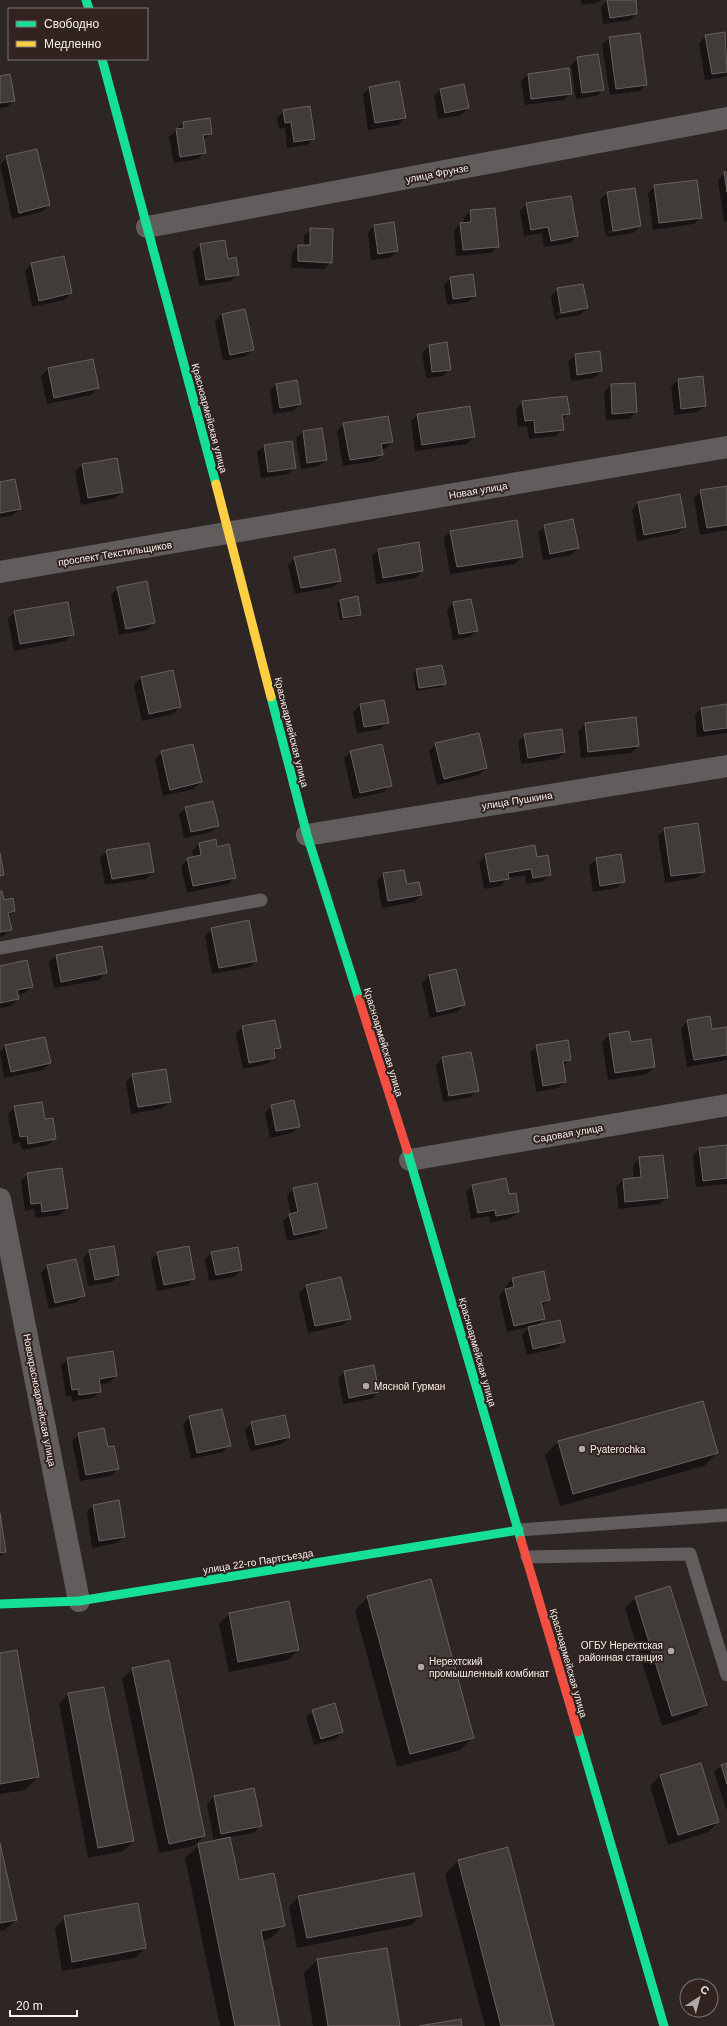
<svg xmlns="http://www.w3.org/2000/svg" width="727" height="2026" font-family="Arial,sans-serif">
<rect width="100%" height="100%" fill="#2d2624"/>
<path fill="#0007" fill-rule="evenodd" d="M581 0H601L598 3 582 5Z
M607 0H635L636 14 630 20 603 24 601 7Z
M725 33 727 47V75L724 77 705 80 699 43 706 36Z
M639 34 646 84 640 91 610 95 602 45 609 38Z
M578 58 603 90 596 96 576 99 571 65Z
M528 75 571 93 564 100 525 105 521 81Z
M0 77 14 100 7 107 0 108Z
M369 88 405 118 398 125 368 130 363 94Z
M440 90 468 108 461 115 438 119 434 96Z
M284 111 314 138 307 145 287 148 285 128 279 129 277 118Z
M183 123 211 133 203 140 205 152 198 159 174 163 169 137Z
M7 157 49 205 42 212 12 219 0 165Z
M725 173H727V221L724 222 718 180Z
M655 186 701 218 694 224 653 230 648 193Z
M607 193 640 226 633 233 606 237 600 200ZM634 227V229L608 233V231Z
M527 204 577 236 570 243 544 247 542 233 524 236 520 211Z
M470 211 498 246 491 253 456 256 454 230 460 224 464 223V218Z
M374 226 397 251 390 258 371 260 368 233Z
M311 229 331 262 324 269 291 268 292 253 298 246H304V236Z
M200 245 227 260 238 274 231 281 199 286 193 252Z
M31 264 71 293 64 300 32 307 25 271Z
M451 278 475 296 468 302 447 305 444 285Z
M558 289 587 308 580 315 555 319 551 296ZM580 309V311L557 315 556 313Z
M222 314 253 349 246 356 223 361 215 321Z
M446 344 450 369 443 376 426 378 422 353 429 346Z
M575 355 601 371 594 378 571 381 568 362Z
M92 360 98 388 91 395 47 404 41 376 48 369Z
M678 380 705 406 698 412 674 415 671 387Z
M276 384 300 404 293 411 273 414 270 391Z
M611 385 636 412 629 419 606 420 604 392Z
M523 402 568 414 562 420 563 429 556 436 529 439 527 426 518 427 516 409Z
M418 415 474 437 467 444 415 451 411 421Z
M344 424 392 442 385 449H381L382 454 375 461 343 466 337 431Z
M303 432 326 460 319 466 301 469 296 438Z
M264 446 295 467 288 474 261 478 257 452Z
M82 465 122 492 115 498 81 505 75 471Z
M0 483 20 509 13 515 0 518Z
M727 487V530L700 535 694 498 701 491Z
M638 503 685 526 678 533 637 541 632 510Z
M545 526 578 548 571 555 543 560 538 533Z
M450 532 522 557 515 564 450 574 444 538Z
M379 550 422 571 416 578 376 584 372 556Z
M295 558 340 581 333 587 295 594 288 565Z
M118 588 154 623 147 630 119 635 111 595Z
M340 600 360 614 357 617 340 620 337 604Z
M453 603 476 631 470 637 453 640 447 610Z
M15 612 72 634 66 641 14 651 8 619Z
M416 670 445 683 442 687 416 691 413 673Z
M172 671 180 707 173 714 142 721 134 685 141 678Z
M360 705 387 722 381 729 357 733 353 712Z
M727 705V733L697 737 695 715 701 708Z
M635 718 638 746 631 753 581 758 578 731 585 724Z
M525 735 564 752 558 759 521 764 518 742Z
M436 744 486 768 479 775 437 785 429 751Z
M351 751 390 785 384 792 353 799 344 758Z
M162 752 201 782 194 789 163 796 155 759Z
M186 807 218 826 211 832 184 838 179 814Z
M665 829 704 871 697 878 665 883 658 836Z
M215 841 217 848 235 877 228 884 187 893 181 866 188 859 194 858 192 851 199 844Z
M107 851 153 872 146 879 105 885 100 858Z
M486 855 536 858 550 874 543 881 526 884 525 875 507 878 501 886 484 889 479 862Z
M596 859 624 881 617 888 593 892 589 866Z
M383 874 406 886 421 895 414 902 382 908 377 881Z
M0 892 3 901 14 911 8 917 10 929 4 936 0 937Z
M212 929 256 961 250 967 212 974 205 936Z
M56 956 105 973 99 980 54 988 49 962Z
M0 967 31 987 25 993 17 995 18 999 11 1006 0 1008Z
M456 970 464 1005 457 1012 430 1018 422 983 429 976Z
M688 1021 712 1031 727 1028V1060L687 1067 681 1028Z
M242 1027 280 1047 273 1054 274 1057 267 1064 243 1069 236 1034Z
M609 1035 630 1043 654 1067 647 1074 608 1080 602 1042Z
M5 1046 50 1063 43 1070 4 1078 0 1052Z
M537 1046 570 1059 563 1067 565 1082 558 1088 536 1092 530 1053Z
M442 1058 477 1090 471 1097 443 1102 436 1065Z
M132 1075 170 1101 163 1108 131 1114 126 1082Z
M272 1106 299 1126 292 1133 270 1138 265 1113Z
M15 1107 44 1120 55 1138 48 1145 22 1150 20 1142 13 1144 8 1114Z
M727 1146V1184L696 1187 693 1156 699 1149Z
M640 1158 667 1198 660 1204 619 1209 616 1187 623 1180 634 1179 633 1165Z
M28 1174 67 1208 60 1215 36 1218 34 1209 25 1211 21 1181Z
M473 1185 509 1195 518 1212 511 1218 490 1223 489 1216 471 1219 466 1192Z
M294 1189 326 1228 319 1234 287 1241 283 1221 291 1214 287 1196Z
M90 1251 118 1275 112 1282 88 1286 83 1258Z
M212 1252 241 1270 234 1277 209 1281 205 1259Z
M158 1253 194 1278 188 1285 157 1291 151 1260Z
M47 1266 84 1295 77 1302 49 1309 41 1273Z
M543 1272 549 1299 542 1306 544 1318 536 1327 564 1341 558 1348 527 1355 522 1335 530 1327 507 1332 499 1296 512 1279Z
M341 1278 350 1318 343 1325 308 1333 299 1293 306 1286Z
M68 1359 116 1376 109 1383 98 1385 99 1392 93 1398 72 1401 71 1396H66L61 1365Z
M344 1372 378 1392 371 1399 343 1404 338 1378Z
M190 1417 229 1445 223 1452 191 1459 183 1424Z
M252 1423 289 1437 282 1444 250 1451 245 1430Z
M79 1434 107 1448 118 1469 111 1476 80 1481 72 1441Z
M558 1442 717 1453 704 1466 560 1506 545 1455Z
M93 1505 124 1537 117 1543 92 1548 87 1512Z
M0 1517 5 1552 0 1557Z
M368 1597 473 1737 460 1750 397 1767 355 1610Z
M635 1598 706 1705 696 1715 662 1726 625 1608Z
M229 1614 298 1650 288 1660 229 1672 219 1624Z
M0 1654 38 1777 25 1790 0 1794Z
M133 1669 204 1836 194 1846 159 1853 122 1679Z
M69 1694 133 1841 123 1851 88 1858 59 1704Z
M313 1711 342 1732 335 1739 314 1745 306 1717Z
M700 1764 718 1822 708 1832 668 1845 650 1786 660 1776Z
M727 1764V1811L714 1772 721 1766Z
M253 1790 260 1826 254 1833 229 1837 238 1881 283 1926 270 1939 262 1940 279 2026H220L185 1858 199 1845 214 1842 207 1804 214 1797Z
M0 1847 16 1919 5 1930 0 1931Z
M458 1860 553 2026H485L445 1874Z
M299 1896 421 1915 411 1925 297 1948 289 1907Z
M65 1917 145 1948 135 1958 62 1971 55 1928Z
M317 1960 399 2026H313L304 1973Z"/>
<path fill="#413b39" stroke="#68615f" d="M607 0H636L637 14 610 18Z
M725 32 727 72 712 74 705 35Z
M640 33 647 85 616 89 609 37Z
M598 54 604 90 582 93 577 57Z
M569 68 572 94 531 99 528 74Z
M10 74 15 101 0 103V76Z
M399 81 406 118 375 123 369 87Z
M464 84 469 108 445 113 440 89Z
M310 106 315 139 294 142 291 122 285 123 283 110Z
M210 118 212 134 203 135 206 153 180 157 176 129 184 128 183 122Z
M37 149 50 205 19 213 6 156Z
M724 172H727V192Z
M697 180 702 218 659 223 654 185Z
M635 188 641 226 613 231 607 192Z
M571 196 578 236 551 241 548 227 531 230 526 203Z
M495 208 499 247 463 250 460 223 471 222 470 210Z
M394 222 398 251 378 254 374 225Z
M310 228 333 229 332 263 298 261V245H310Z
M225 240 228 259 236 257 239 275 206 280 200 244Z
M64 256 72 293 39 301 31 263Z
M473 274 476 296 453 299 450 277Z
M583 284 588 308 561 313 557 288Z
M245 309 254 350 230 355 222 314Z
M447 342 451 370 432 372 429 345Z
M600 351 602 371 577 375 575 354Z
M93 359 99 388 54 398 48 368Z
M703 376 706 406 681 409 678 379Z
M297 380 301 404 280 408 276 384Z
M635 383 637 412 612 414 611 384Z
M567 396 570 414 562 415 564 430 535 433 534 420 525 421 522 401Z
M470 406 475 437 422 445 417 414Z
M388 416 393 442 381 444 383 455 350 460 343 423Z
M322 428 327 460 307 463 303 431Z
M292 441 296 468 268 472 264 445Z
M117 458 123 492 88 498 82 464Z
M15 479 21 509 0 513V482Z
M727 486V525L707 528 700 490Z
M680 494 686 527 644 535 638 502Z
M573 519 579 548 550 554 544 525Z
M517 520 523 557 457 567 450 531Z
M419 542 423 571 383 578 378 549Z
M335 549 341 581 301 588 294 557Z
M147 581 155 623 126 629 117 587Z
M358 596 361 615 343 618 340 600Z
M471 599 478 631 459 634 453 602Z
M68 602 74 635 20 644 14 611Z
M442 665 446 684 419 688 416 669Z
M173 670 181 707 149 714 141 677Z
M384 700 389 723 364 727 360 704Z
M727 704V728L704 731 701 708Z
M636 717 639 746 588 752 585 723Z
M562 729 565 752 528 758 524 734Z
M479 733 487 768 444 779 435 743Z
M193 744 202 782 170 790 161 751Z
M382 744 392 786 360 793 350 751Z
M213 801 219 826 191 832 185 807Z
M698 823 705 872 671 876 664 828Z
M216 839 217 847 229 844 236 878 193 886 187 858 201 855 199 843Z
M149 843 154 872 112 879 106 850Z
M535 845 537 857 548 855 551 875 533 878 531 869 508 873 509 879 490 882 485 854Z
M0 853 4 875 0 876Z
M621 854 625 882 600 886 596 858Z
M404 870 407 884 419 882 422 895 388 901 383 873Z
M0 891H2L4 900 13 898 15 911 8 913 12 930 0 932Z
M249 920 257 961 219 968 211 928Z
M102 946 107 973 61 982 56 955Z
M27 960 33 987 17 990 19 999 0 1003V966Z
M456 969 465 1005 437 1012 429 975Z
M710 1016 712 1029 727 1027V1055L694 1060 687 1020Z
M275 1020 281 1048 274 1049 275 1058 249 1063 242 1026Z
M629 1031 631 1042 651 1039 655 1067 615 1073 609 1034Z
M45 1037 51 1063 11 1072 5 1045Z
M568 1040 571 1060 563 1061 566 1082 543 1086 536 1045Z
M471 1052 479 1091 449 1096 442 1057Z
M166 1069 171 1102 138 1107 132 1074Z
M294 1100 300 1127 276 1131 271 1105Z
M42 1102 45 1119 53 1118 56 1139 28 1144 27 1136 20 1137 14 1106Z
M727 1145V1178L703 1181 699 1148Z
M663 1155 668 1198 625 1202 623 1179 641 1177 639 1157Z
M62 1168 68 1208 42 1212 41 1203 31 1204 27 1173Z
M506 1178 509 1194 516 1193 519 1212 496 1216 495 1210 478 1213 472 1185Z
M317 1183 327 1228 294 1235 289 1214 298 1212 293 1188Z
M114 1246 119 1275 95 1280 89 1250Z
M189 1246 195 1279 164 1285 157 1252Z
M238 1247 242 1270 216 1275 211 1252Z
M76 1259 85 1296 55 1303 47 1265Z
M544 1271 550 1300 541 1302 545 1319 514 1326 505 1289 514 1287 512 1278Z
M341 1277 351 1319 315 1326 306 1285Z
M560 1320 565 1342 533 1349 528 1327Z
M113 1351 117 1376 99 1379 101 1392 79 1395 78 1389 72 1390 67 1358Z
M374 1365 379 1392 349 1398 344 1371Z
M703 1401 718 1453 573 1494 558 1441Z
M222 1409 231 1446 197 1453 189 1416Z
M285 1415 290 1437 256 1445 251 1422Z
M104 1428 108 1447 114 1446 119 1469 86 1475 78 1433Z
M119 1500 125 1537 99 1541 93 1505Z
M0 1513 6 1552 0 1553Z
M431 1579 474 1738 410 1754 367 1596Z
M670 1586 707 1705 672 1716 635 1597Z
M289 1601 299 1650 238 1662 229 1613Z
M17 1650 39 1777 0 1784V1653Z
M169 1660 205 1836 169 1844 132 1668Z
M104 1687 134 1841 98 1848 68 1693Z
M335 1703 343 1732 321 1739 312 1710Z
M701 1763 719 1822 678 1835 660 1775Z
M727 1763V1784L721 1765Z
M254 1788 262 1826 221 1834 214 1796Z
M230 1837 239 1880 274 1873 285 1926 261 1931 280 2026H235L198 1844Z
M0 1843 17 1920 0 1923Z
M508 1847 554 2026H501L458 1860Z
M414 1873 422 1916 307 1938 298 1896Z
M138 1903 146 1948 72 1962 64 1916Z
M387 1948 400 2026H328L317 1959Z
M461 2019 462 2026H419Z"/>
<g fill="none" stroke-linecap="round" stroke-linejoin="round">
<path stroke="#615d5c" stroke-width="13" d="M0 948 261 900
M519 1530 727 1515
M527 1557 690 1554 727 1675"/>
<path stroke="#615d5c" stroke-width="22" d="M147 227 727 118
M0 572 727 447
M307 835 727 766
M410 1160 727 1105
M0 1199 79 1601"/>
<path stroke="#16e098" stroke-width="9" d="M86 0 89 9
M102 59 216 484
M271 697 307 835 359 999
M407 1150 521 1540
M0 1604 79 1601 519 1530
M578 1732 664 2026"/>
<path stroke="#ffcf43" stroke-width="9" d="M216 484 271 697"/>
<path stroke="#f24e42" stroke-width="9" d="M359 999 407 1150
M521 1540 578 1732"/>
</g>
<g fill="#b2a9a7" stroke="#312320" stroke-width="1.5">
<circle cx="366" cy="1386" r="4"/>
<circle cx="582" cy="1449" r="4"/>
<circle cx="671" cy="1651" r="4"/>
<circle cx="421" cy="1667" r="4"/>
</g>
<g text-anchor="middle" stroke-width="4" stroke-linejoin="round" paint-order="stroke">
<g font-size="10" fill="#f9f0ed" stroke="#312320">
<text transform="translate(437 173) rotate(-11)" y="4">улица Фрунзе</text>
<text transform="translate(210 418) rotate(75)" y="4">Красноармейская улица</text>
<text transform="translate(478 490) rotate(-10)" y="4">Новая улица</text>
<text transform="translate(115 553) rotate(-9)" y="4">проспект Текстильщиков</text>
<text transform="translate(292 732) rotate(76)" y="4">Красноармейская улица</text>
<text transform="translate(517 800) rotate(-9)" y="4">улица Пушкина</text>
<text transform="translate(384 1042) rotate(73)" y="4">Красноармейская улица</text>
<text transform="translate(568 1133) rotate(-10)" y="4">Садовая улица</text>
<text transform="translate(478 1352) rotate(74)" y="4">Красноармейская улица</text>
<text transform="translate(40 1400) rotate(79)" y="4">Новокрасноармейская улица</text>
<text transform="translate(258 1561) rotate(-9)" y="4">улица 22-го Партсъезда</text>
<text transform="translate(569 1663) rotate(74)" y="4">Красноармейская улица</text>
</g>
<g font-size="10" fill="#f9f0ed" stroke="#312320" text-anchor="start">
<text x="374" y="1390">Мясной Гурман</text>
<text x="590" y="1453">Pyaterochka</text>
<text x="663" y="1649" text-anchor="end">ОГБУ Нерехтская<tspan x="663" dy="12">районная станция</tspan></text>
<text x="429" y="1665">Нерехтский<tspan x="429" dy="12">промышленный комбинат</tspan></text>
</g>
</g>
<rect x="8" y="8" width="140" height="52" fill="#312320" stroke="#817572"/>
<rect x="16" y="21" width="20" height="6" fill="#16e098" stroke="#817572"/>
<text x="44" y="28" font-size="12" fill="#f9f0ed">Свободно</text>
<rect x="16" y="41" width="20" height="6" fill="#ffcf43" stroke="#817572"/>
<text x="44" y="48" font-size="12" fill="#f9f0ed">Медленно</text>
<g transform="translate(699 1998) rotate(36)"><circle r="19" fill="#312320" stroke="#817572"/>
<path d="M0-3L7 15L0 10L-7 15Z" fill="#b2a9a7"/>
<text y="-6" font-size="11" font-weight="bold" text-anchor="middle" fill="#f9f0ed">С</text>
</g>
<path d="M10 2010v6h67v-6" fill="none" stroke="#f9f0ed" stroke-width="2"/>
<text x="16" y="2010" font-size="12" fill="#f9f0ed" stroke="#312320" stroke-width="3" paint-order="stroke">20 m</text>
</svg>
